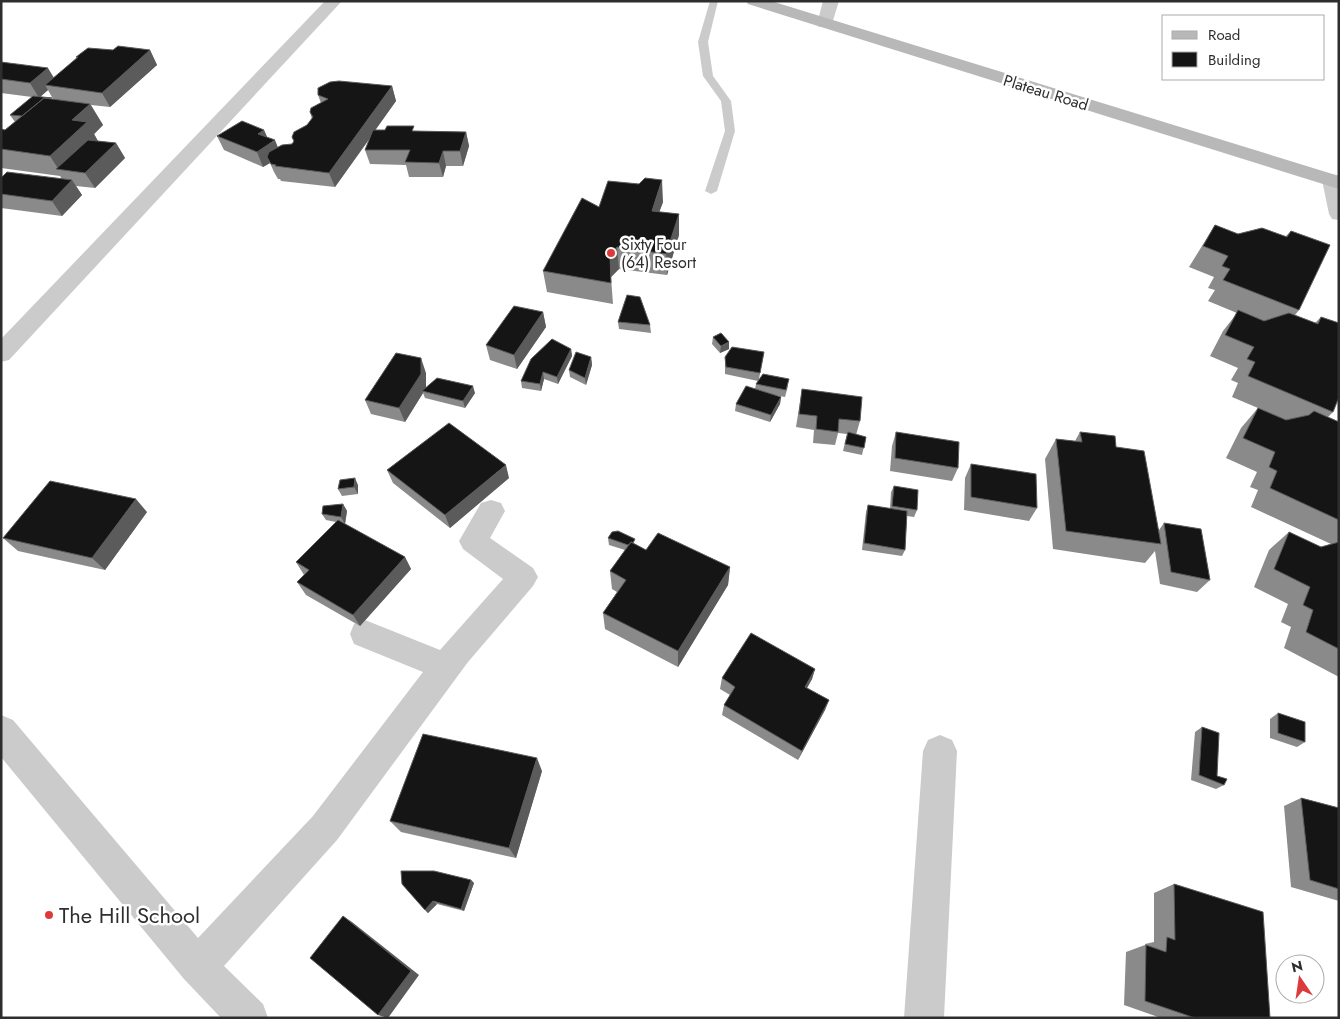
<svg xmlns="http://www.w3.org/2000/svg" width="1340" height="1019" font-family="Jost,sans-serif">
<rect width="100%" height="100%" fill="#fff"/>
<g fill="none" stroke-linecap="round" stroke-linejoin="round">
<path fill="#cbcbcb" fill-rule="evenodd" d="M710 1H718L708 42 713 76 731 101 735 131 717 191 711 194 705 191 725 131 721 101 703 76 698 42Z"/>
<path fill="#cbcbcb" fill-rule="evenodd" d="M325 1H342L9 360 1 362V339Z
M823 1H839L831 27H819L817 24Z
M1332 174 1339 176V220L1332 219 1329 214 1322 180 1325 176Z
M491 500 501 503 505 511 490 538 533 568 538 577 533 586 468 662 337 840 224 966 263 1004 268 1018H221L184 979 1 757V715L13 720 198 938 313 816 423 672 354 644 350 634 354 624 365 620 440 650 503 579 463 549 459 541 481 503Z
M940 735 952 740 957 751 944 1018H904L923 751 928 740Z"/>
<path fill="#b8b8b8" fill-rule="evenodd" d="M746 1H771L1339 176V189L748 4Z"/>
</g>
<path fill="#8a8a8a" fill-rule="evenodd" d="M113 50H150L157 65 110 107 91 105 103 125 94 134 98 141 116 143 125 158 95 188 76 186 82 195 62 216 1 208V178L62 179 60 176 1 168V129L5 130 15 122 10 115 32 97 1 93V62L54 78 77 59 76 57ZM48 90 53 99 40 97Z
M392 86 396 101 375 130 466 132 469 146 463 166H446L443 177H409L406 165 370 164 365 150 371 137 335 187 281 181 280 179H278L274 172 270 163 263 167 224 150 217 136 264 130 267 137 278 148 292 144 294 142 292 137 307 125 312 119 310 112 321 103 318 95Z
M663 202 659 212 679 214V235L667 275 619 269 611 277 613 304 547 292 543 271 599 207Z
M1215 225 1238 234 1286 236 1291 231 1299 310 1295 315 1315 323 1321 317 1333 412 1328 417 1339 422V677L1284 648 1291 627 1281 622 1288 604 1254 587 1269 550 1289 532 1321 547 1331 544 1251 507 1258 490 1250 487 1257 472 1226 458 1241 428 1258 408 1232 397 1238 383 1231 380 1238 368 1210 356 1223 331 1237 313 1208 301 1215 290 1208 288 1214 277 1189 267Z
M543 312 546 327 517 369 490 360 486 345Z
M618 322 650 325 651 333 619 329Z
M713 337 729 349 720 353 712 344Z
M571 349 572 356 558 384 544 379 541 391 522 388 521 381Z
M764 352 759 379 788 386 785 397 774 395 781 397 780 404 770 422 735 411 736 404 755 389 756 384 758 381 725 374V357Z
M591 357 592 365 586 385 570 377 569 370Z
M426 373V387L475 393 465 408 425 398 423 393 405 422 371 414 365 400Z
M802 389 860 421 856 435 866 437 862 455 843 451 847 434 838 433 835 445 813 443 814 430 796 427Z
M896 432 958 468 952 481 890 471 892 446Z
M1080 432 1116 447 1159 530 1164 523 1210 580 1197 592 1160 584 1155 551 1145 563 1053 549 1045 459 1056 439 1075 441Z
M971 464 1037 508 1029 521 964 510 965 478Z
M387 470 509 478 450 528 393 483Z
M358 485V494L342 496 338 489Z
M894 486 917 510 914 517 907 516 905 550 902 556 862 550 866 512 868 505 890 509 891 492Z
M343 504 347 511 345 524 405 557 411 569 360 626 306 595 297 582 304 575 296 562 336 522 326 520 322 514Z
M147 512 105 570 18 551 3 538Z
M608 538 635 544 646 550 730 567 728 585 678 667 605 629 603 613 617 592 612 589 610 571 625 550 609 545Z
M815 669 812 679 807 688 829 700 825 710 798 760 722 715 724 705 730 695 720 689 722 678Z
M1278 713 1305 742 1297 747 1270 738V719Z
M1202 727 1217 776 1224 785 1216 789 1191 780 1195 732Z
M542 771 516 858 401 832 390 821Z
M1301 798 1339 808V901L1291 887 1284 806Z
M471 880 474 883 464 911 437 904 428 913 402 884Z
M1174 884 1270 1018H1161L1124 1005 1126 952 1145 945V944L1154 942V893Z"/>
<path fill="#5b5b5b" d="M150 50 157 65 110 107 102 93Z
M48 68 57 83 45 85 48 90 39 98 30 83Z
M392 86 396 101 335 187 329 173Z
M90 104 103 125 94 134 99 143 59 170 50 156 72 120Z
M264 130 270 144 275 140 281 155 267 157 270 163 263 167 257 152 258 134Z
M466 132 469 146 463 166 460 151Z
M116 143 125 158 95 188 85 173Z
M443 151 446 166 443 177 439 163Z
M72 180 82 195 62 216 52 201Z
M662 180 663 202 652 232V211Z
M679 214V235L667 275 666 254Z
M617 247 619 269 611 277 610 256Z
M543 312 546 327 517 369 514 355Z
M729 342V349L720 353 721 346Z
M571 349 572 356 558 384 557 377Z
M591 357 592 365 586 385 585 378Z
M421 358 426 373V388L422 391 423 393 405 422 399 408Z
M543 372 544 379 541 391 540 384Z
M473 386 475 393 465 408 463 401Z
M781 397 780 404 770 422 771 415Z
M506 465 509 478 450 528 445 515Z
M355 478 358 485V494L354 487Z
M136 499 147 512 105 570 92 558Z
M343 504 347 511 345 524 341 517Z
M405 557 411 569 360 626 353 615Z
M730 567 728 585 678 667V651Z
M815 669 812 679 802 697 805 687Z
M829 700 825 710 798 760 802 751Z
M537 758 542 771 516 858 509 848Z
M471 880 474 883 464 911 461 909Z
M433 901 437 904 428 913 425 910Z
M343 916 352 922 419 975 388 1018 378 1015Z"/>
<path fill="#151515" stroke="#5b5b5b" d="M118 46 150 50 102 93 45 85 78 57H76L88 48 113 50Z
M1 62 48 68 30 83 1 79Z
M339 81 392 86 329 173 275 166 276 165 271 164 267 157 269 152 282 145 292 144 294 141 292 137 294 132 307 125 313 117 310 112 311 108 328 99 318 95V88L330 82Z
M33 96 52 98H44L22 116 10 115Z
M44 98 90 104 72 120 87 122 50 156 1 149V129L5 130Z
M242 121 264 130 258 134 275 140 257 152 217 136Z
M387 126H414L412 131 466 132 460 151H443L439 163 405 162 410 150H365L373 130H385Z
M88 140 116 143 85 173 56 169Z
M7 172 72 180 52 201 1 194V178Z
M645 178 662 180 652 211 679 214 666 254 617 247 610 256 611 283 543 271 582 198 599 207 608 181 639 184Z
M1215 225 1238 234 1262 228 1287 237 1291 231 1330 245 1299 310 1223 280 1230 269 1222 266 1228 256 1203 246Z
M627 295 640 297 650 325 618 322Z
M514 306 543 312 514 355 486 345Z
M1238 310 1264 321 1289 313 1318 324 1321 317 1339 323V397L1333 412 1248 376 1255 362 1247 359 1254 347 1225 335Z
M721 333 729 342 721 346 713 337Z
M552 339 571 349 557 377 543 372 540 384 521 381 531 359Z
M732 347 764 352 760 373 726 367 725 357Z
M576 352 591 357 585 378 569 370Z
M396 353 421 358V374L399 408 365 400Z
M763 374 789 379 786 390 756 384Z
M437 378 473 386 463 401 422 391Z
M746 386 781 397 771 415 736 404Z
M802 389 862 397 860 421 839 419 838 432 816 429 817 416 799 414Z
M1258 408 1286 420 1309 415 1314 411 1339 422V520L1270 488 1277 471 1269 467 1275 452 1243 438Z
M449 423 506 465 445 515 387 470Z
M848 432 866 437 864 448 845 444Z
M896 432 959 442 958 468 895 458Z
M1080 432 1115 436 1116 447 1144 451 1161 544 1066 531 1056 439 1082 442Z
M971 464 1036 474 1037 508 971 497Z
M355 478 354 487 338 489 340 480Z
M50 481 136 499 92 558 3 538Z
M894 486 918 490 917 510 892 506Z
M343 504 341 517 322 514 323 506Z
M868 505 907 511 905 550 864 543Z
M338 520 405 557 353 615 297 582 309 570 296 562Z
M1164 523 1201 529 1210 580 1171 572Z
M618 531 635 539 633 543 631 542 628 545 608 538 612 532Z
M1289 532 1321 547 1339 542V649L1306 632 1313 610 1303 605 1310 587 1274 569Z
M658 533 730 567 678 651 603 613 626 580 610 571 631 542 646 550Z
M751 633 815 669 805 687 829 700 802 751 724 705 735 687 722 678Z
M1278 713 1305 722V742L1278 733Z
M1202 727 1219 733 1217 776 1227 779 1224 785 1199 775Z
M423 734 537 758 509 848 390 821Z
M1301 798 1339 808V889L1310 880Z
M401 871H434L471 880 461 909 433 901 425 910 402 884Z
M1174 884 1263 912 1270 1018H1195L1145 1001 1146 945 1166 952 1167 937 1175 940Z
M343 916 411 971 378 1015 310 958Z"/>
<g fill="#db3b3b" stroke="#fff" stroke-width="2">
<circle cx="611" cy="253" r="5"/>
<circle cx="49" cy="915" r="5"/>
</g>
<g text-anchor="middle" stroke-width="5" stroke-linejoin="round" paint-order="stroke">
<g font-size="16" fill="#2e2e2e" stroke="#fff">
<text transform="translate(1046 92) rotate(17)" y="6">Plateau Road</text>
</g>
<g font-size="16" fill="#2e2e2e" stroke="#fff" text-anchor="start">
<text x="621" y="250">Sixty Four<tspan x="621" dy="18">(64) Resort</tspan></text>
</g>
<g font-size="22" fill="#2e2e2e" stroke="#fff" text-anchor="start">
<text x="59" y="923">The Hill School</text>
</g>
</g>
<rect width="1340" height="1019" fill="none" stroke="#2e2e2e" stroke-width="5"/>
<rect x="1162" y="15" width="162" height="65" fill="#ffffff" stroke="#ababab"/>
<rect x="1172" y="31" width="25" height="8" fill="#b8b8b8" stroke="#ababab"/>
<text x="1208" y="40" font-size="15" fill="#2e2e2e">Road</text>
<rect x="1172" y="52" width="25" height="15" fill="#151515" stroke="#ababab"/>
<text x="1208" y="65" font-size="15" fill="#2e2e2e">Building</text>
<g transform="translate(1300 979) rotate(347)"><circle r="24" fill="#ffffff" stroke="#ababab"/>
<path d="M0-4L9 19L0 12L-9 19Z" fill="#db3b3b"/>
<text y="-8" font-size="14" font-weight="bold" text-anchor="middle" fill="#2e2e2e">N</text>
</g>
</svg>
